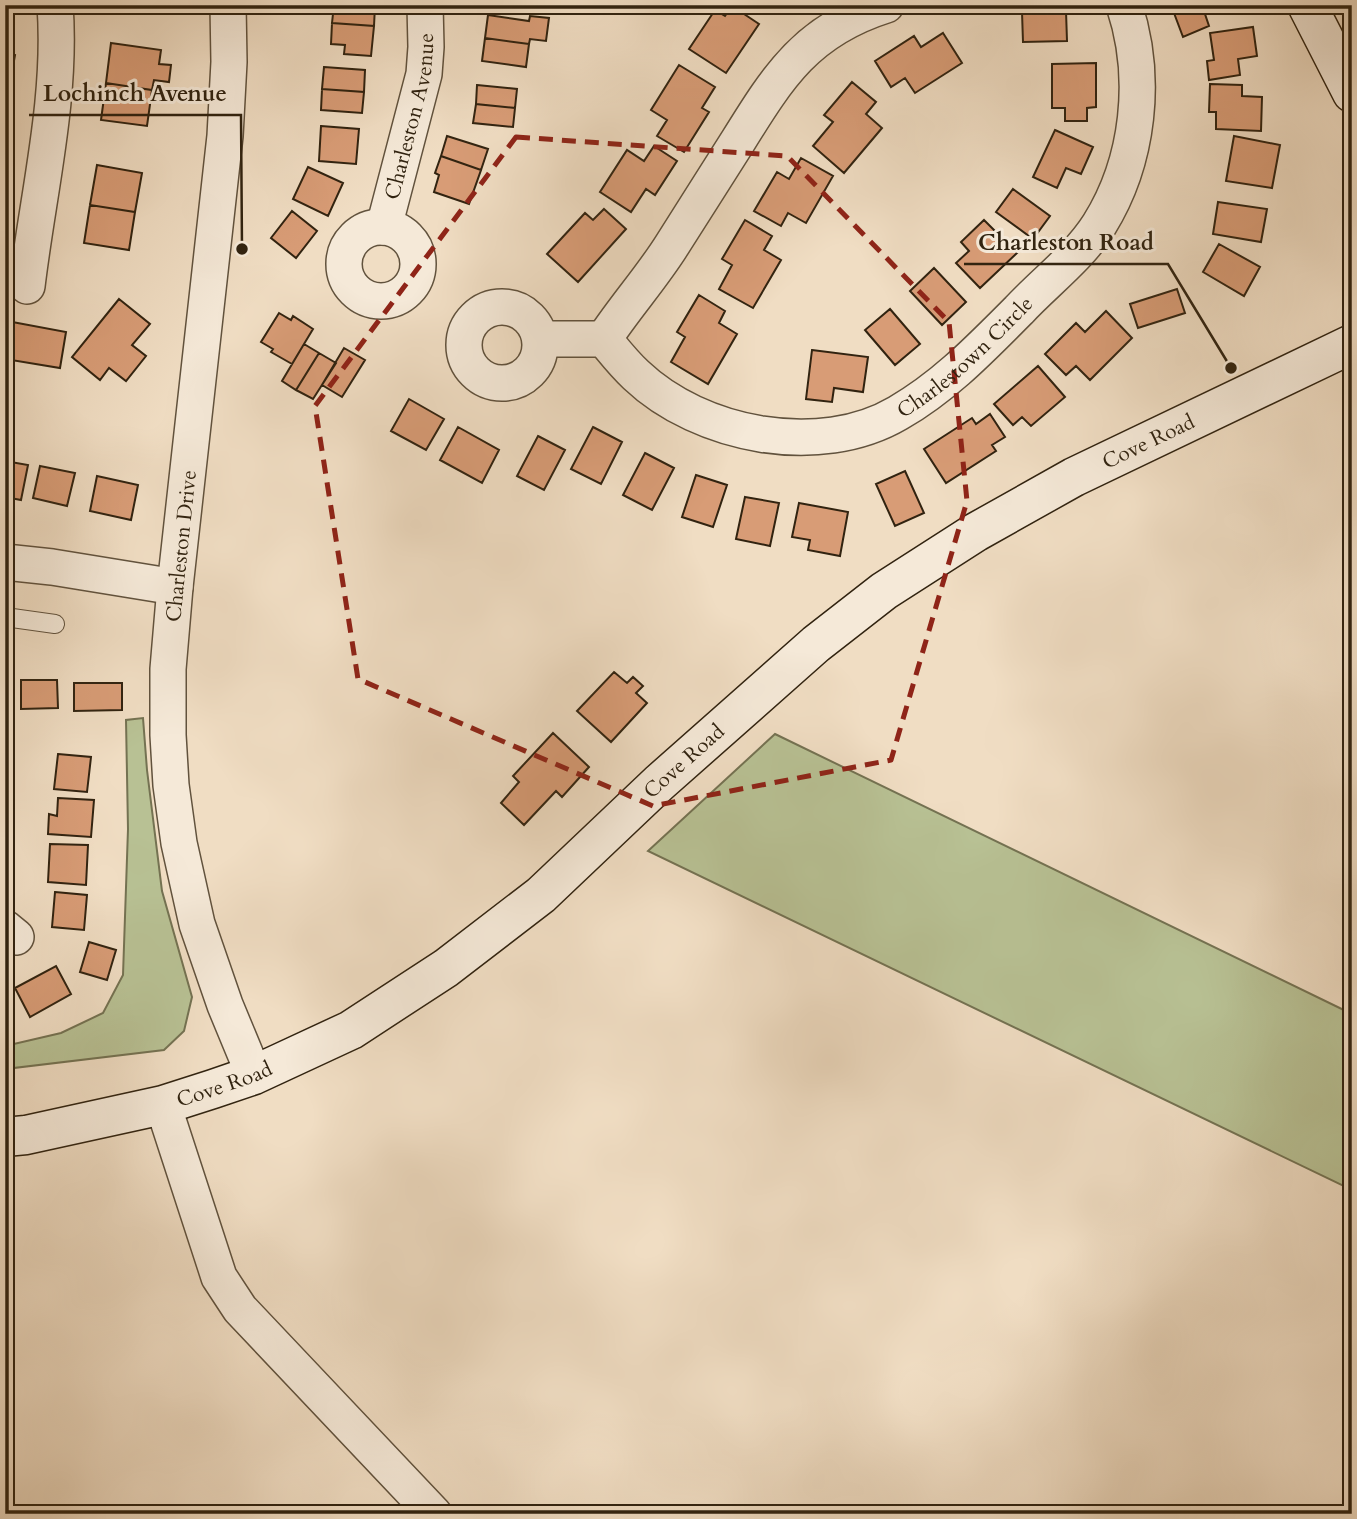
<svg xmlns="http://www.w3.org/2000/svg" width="1357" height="1519" font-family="Cardo,serif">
<rect width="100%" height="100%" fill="#f0ddc3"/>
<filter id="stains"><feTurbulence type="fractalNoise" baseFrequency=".00286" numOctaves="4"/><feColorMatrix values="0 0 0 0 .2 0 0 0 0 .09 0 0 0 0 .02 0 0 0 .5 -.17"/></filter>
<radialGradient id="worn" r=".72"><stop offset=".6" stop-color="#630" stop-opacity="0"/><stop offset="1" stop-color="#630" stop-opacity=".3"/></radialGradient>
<path fill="#b8c194" stroke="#747252" stroke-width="2" d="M143 718 147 770 162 891 192 997 184 1031 164 1050 5 1069V1046L61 1033 103 1013 123 975 128 829 126 720Z
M775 734 1352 1014V1190L648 851Z"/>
<path fill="#d89c76" stroke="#312310" stroke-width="2" d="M334 5 375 6 374 26 332 23Z
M1171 5H1218V6L1204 11 1209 26 1183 37Z
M732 6 759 24 726 73 689 49 715 10 725 16Z
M1066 11 1067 41 1023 42 1022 12Z
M488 15 529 21 530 16 549 18 546 41 530 39 529 44 485 38Z
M332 23 374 26 371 56 344 54 345 45 331 44Z
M1253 27 1257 56 1238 59 1240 75 1209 80 1207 61 1214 60 1210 33Z
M943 33 962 63 915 93 905 78 891 87 875 61 914 36 921 47Z
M485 38 529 44 526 67 482 61Z
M111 43 161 50 159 64 171 65 169 82 154 80 152 90 106 83Z
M5 53 15 55 9 89 5 88Z
M1096 63V107L1087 108V121H1065V108H1052V64Z
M679 65 715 87 702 108 709 112 684 152 657 136 667 120 651 110Z
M324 67 365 70 364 92 322 89Z
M852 82 876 102 866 114 882 128 844 173 813 146 833 122 824 115Z
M106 83 152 90 147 126 101 120Z
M1210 84 1242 85V96L1262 97 1261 131 1216 129V112H1209Z
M477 85 517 89 515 108 476 104Z
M322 89 364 92 362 113 321 110Z
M476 104 515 108 513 127 473 123Z
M321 126 359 129 356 164 319 161Z
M1055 130 1093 147 1081 174 1066 168 1057 188 1033 177Z
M447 136 488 149 481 170 441 156Z
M1234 136 1280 145 1272 188 1226 181Z
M654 146 677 161 655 195 646 189 631 212 600 192 627 150 644 161Z
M441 156 481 170 469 204 434 192 439 175 435 173Z
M801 158 833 176 806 223 788 213 781 226 754 211 777 172 789 179Z
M97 165 142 173 135 212 90 205Z
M308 167 343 183 328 216 293 199Z
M1013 189 1050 216 1033 239 996 212Z
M1218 202 1267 209 1261 242 1213 234Z
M90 205 135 212 129 250 84 243Z
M604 209 626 229 578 282 547 254 585 213 593 220Z
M292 211 317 231 296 258 271 238Z
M745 220 772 236 764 250 781 260 753 308 719 289 732 265 722 259Z
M984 220 1017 253 980 288 956 263 969 251 961 242Z
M1219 244 1260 267 1244 296 1203 272Z
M934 268 966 302 942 325 910 291Z
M1177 289 1185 313 1138 328 1130 304Z
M699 295 725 311 719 323 737 334 708 384 671 362 685 337 677 332Z
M119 299 150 324 132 345 146 356 126 381 109 368 100 380 72 357Z
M890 309 920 344 895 365 865 330Z
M1106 311 1132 338 1090 380 1076 366 1066 375 1045 354 1076 323 1085 332Z
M279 313 291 320 293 316 313 329 292 364 271 352 273 349 261 342Z
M7 321 66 332 60 368 5 359Z
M304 344 319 353 296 390 282 381Z
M344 348 365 360 342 397 322 385Z
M812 350 868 357 863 392 834 388 832 402 806 399Z
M319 353 336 363 313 399 296 390Z
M1038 366 1065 397 1031 426 1022 417 1013 425 994 404Z
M409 399 444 419 426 450 391 431Z
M990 414 1005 437 992 445 996 451 946 483 924 449 972 418 976 424Z
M458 427 499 450 482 483 440 460Z
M593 427 622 442 601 484 571 469Z
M538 436 565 450 544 490 517 476Z
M645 453 674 468 652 510 623 495Z
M5 461 28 465 21 500 5 497Z
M40 466 75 473 67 506 33 498Z
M905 471 924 513 895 526 876 484Z
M696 475 727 485 713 527 682 517Z
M97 476 138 485 131 520 90 511Z
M745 497 779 503 770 546 736 539Z
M799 503 848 512 840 556 808 550 810 540 792 537Z
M614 672 627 683 633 677 643 686 636 693 647 703 611 742 577 711Z
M21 680H57L58 708 21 709Z
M74 683H122V710L74 711Z
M553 733 589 767 562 797 556 791 524 825 501 803 519 782 513 776Z
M58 754 91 757 87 792 54 789Z
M58 798 94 800 91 837 48 834 49 814 57 816Z
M50 844 88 845 86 885 48 882Z
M55 892 87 895 84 930 52 927Z
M89 942 116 950 107 980 80 972Z
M56 966 71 994 30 1017 15 988Z"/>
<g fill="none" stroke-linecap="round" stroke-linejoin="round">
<g stroke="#61523d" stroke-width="20">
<path id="lane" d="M5 617 55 624"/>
</g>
<g stroke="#61523d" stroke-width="38">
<g id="street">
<path d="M228 5 229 62 225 136 175 587 168 669V735L171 785 179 843 197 924 225 1005 254 1075"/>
<circle cx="381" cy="264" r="37"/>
<path id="s1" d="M384 227 424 74 426 47 425 5"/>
<path d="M27 286C38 193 62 99 55 5"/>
<circle cx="502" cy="345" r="38"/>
<path id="s2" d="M540 339H604C614 351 624 364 636 375 700 436 820 459 898 413 945 386 981 348 1019 310 1045 282 1078 258 1099 225 1139 161 1148 77 1124 5"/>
<path d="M604 339C625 307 652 277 672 245 694 210 716 176 738 141 779 75 807 30 886 5"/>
<path d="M5 562 52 567 175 587"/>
<path d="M5 928 16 937"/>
<path d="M163 1105 219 1277 240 1309 434 1514"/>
</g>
</g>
<g stroke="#312310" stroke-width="41">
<g id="secondary">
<path d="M1307 5 1352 93"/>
<path id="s3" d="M5 1137 26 1135 163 1105 213 1089 254 1075 351 1030 446 968 541 895 659 783 816 644 884 591 976 532 1074 477 1352 344"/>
</g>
</g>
<use href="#lane" stroke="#f5e9d8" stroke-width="18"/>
<use href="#street" stroke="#f5e9d8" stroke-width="35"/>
<use href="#secondary" stroke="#f5e9d8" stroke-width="38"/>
</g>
<path fill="none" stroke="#8f2418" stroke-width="5" stroke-dasharray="14 9" stroke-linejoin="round" d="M516 137 787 156 949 322 967 501 891 760 653 806 358 679 315 406Z"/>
<g text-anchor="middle" stroke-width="6" stroke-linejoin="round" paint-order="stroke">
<g font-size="21" fill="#312310" stroke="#f5e9d8">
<text dy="7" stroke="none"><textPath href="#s1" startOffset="114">Charleston Avenue</textPath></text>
<text dy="7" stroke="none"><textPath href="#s2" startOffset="481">Charlestown Circle</textPath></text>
<text dy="7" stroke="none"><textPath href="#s3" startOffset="1360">Cove Road</textPath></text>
<text transform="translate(181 546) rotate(-84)" y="7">Charleston Drive</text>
<text dy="7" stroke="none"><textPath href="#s3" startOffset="793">Cove Road</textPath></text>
<text dy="7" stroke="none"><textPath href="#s3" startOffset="226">Cove Road</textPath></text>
</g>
</g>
<path fill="none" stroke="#312310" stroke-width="2.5" d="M242 249L241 115H29M1231 368L1168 264H964"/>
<g fill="#312310" stroke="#f5e9d8" stroke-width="2.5">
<circle cx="242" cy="249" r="7"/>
<circle cx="1231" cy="368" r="7"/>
</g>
<g font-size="23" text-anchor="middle" font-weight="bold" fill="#312310" stroke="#f5e9d8" stroke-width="6" stroke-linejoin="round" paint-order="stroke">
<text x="135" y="101">Lochinch Avenue</text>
<text x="1066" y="250">Charleston Road</text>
</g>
<rect width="1357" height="1519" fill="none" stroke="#f0ddc3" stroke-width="28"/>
<rect x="7" y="7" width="1343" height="1505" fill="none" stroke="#312310" stroke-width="3.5"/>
<rect x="14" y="14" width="1329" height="1491" fill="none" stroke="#312310" stroke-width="2"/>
<rect width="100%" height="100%" filter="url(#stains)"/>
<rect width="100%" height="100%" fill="url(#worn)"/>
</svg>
